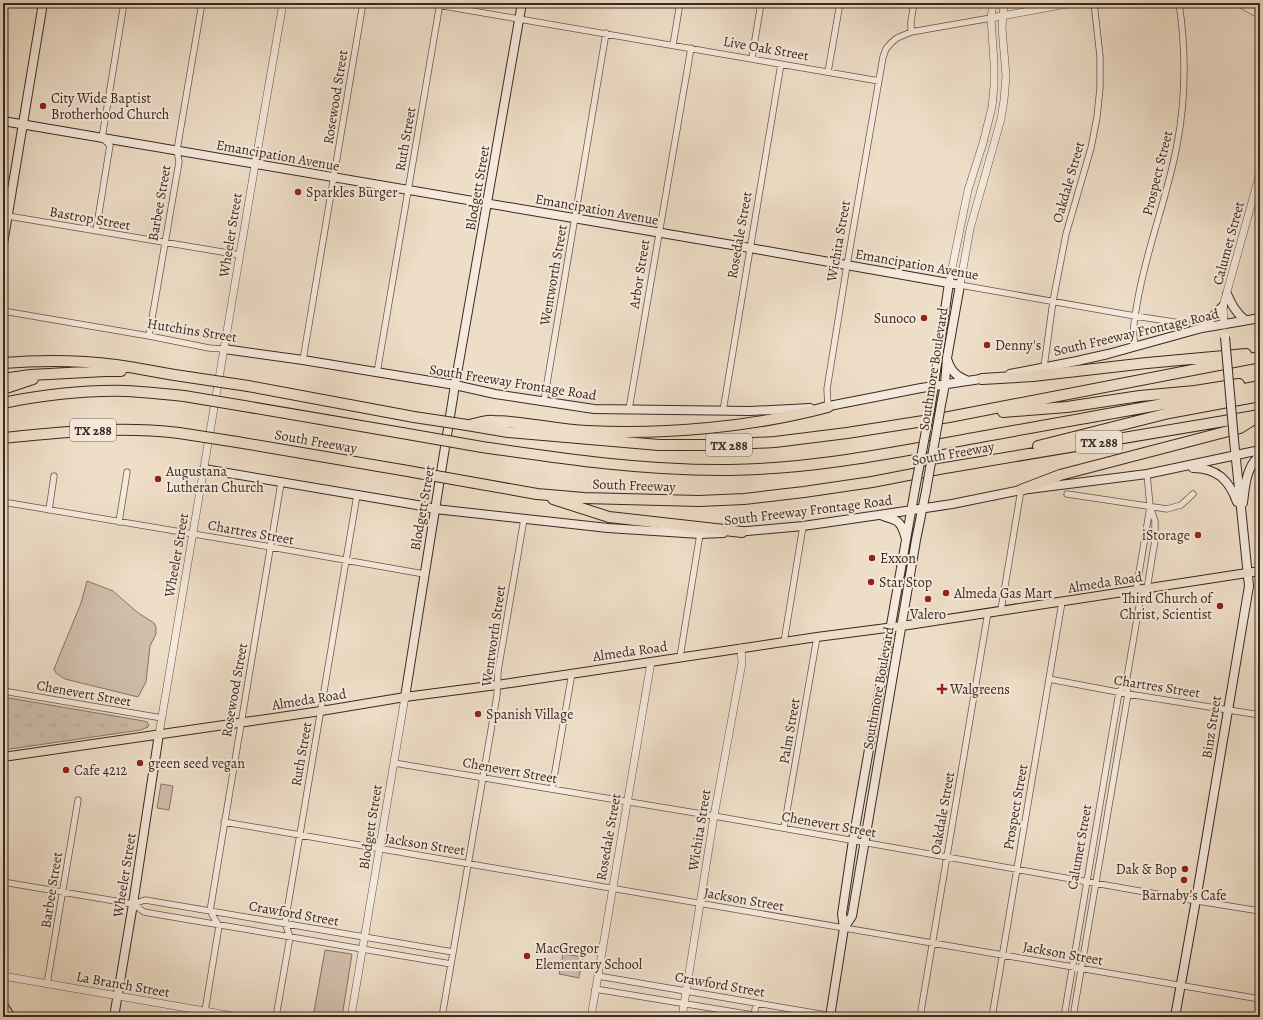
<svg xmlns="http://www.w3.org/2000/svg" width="1263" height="1020" font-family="Alegreya,serif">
<defs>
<pattern id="park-tufts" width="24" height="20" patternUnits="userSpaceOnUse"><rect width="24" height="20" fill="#d0beab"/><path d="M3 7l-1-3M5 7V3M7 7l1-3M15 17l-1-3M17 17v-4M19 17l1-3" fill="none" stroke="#b4a393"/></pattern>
</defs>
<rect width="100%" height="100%" fill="#eeddc7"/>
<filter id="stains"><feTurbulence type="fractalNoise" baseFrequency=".005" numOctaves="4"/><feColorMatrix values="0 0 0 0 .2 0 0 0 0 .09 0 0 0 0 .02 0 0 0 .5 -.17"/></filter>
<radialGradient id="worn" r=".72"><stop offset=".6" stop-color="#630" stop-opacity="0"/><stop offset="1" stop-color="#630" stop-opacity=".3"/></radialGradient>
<path fill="#d0beab" stroke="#867366" d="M87 581 113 591 137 612 154 623 156 627V634L150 646 146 682 138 697 65 679 56 673 54 669 81 603Z
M161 784 173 786 169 810 157 808Z
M325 950 352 954 342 1017H313Z
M563 954 583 957 579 978 559 974Z"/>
<path fill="url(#park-tufts)" stroke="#867366" d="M3 697 144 721 147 722 149 725 148 727 141 730 3 750Z"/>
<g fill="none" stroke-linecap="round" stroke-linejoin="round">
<g stroke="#68554a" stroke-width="7">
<path id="minor" d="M426 3 879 81
M1255 3 1257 13
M911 32V21L914 3
M673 45 680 3
M752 58 761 3
M828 72 840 3
M8 216 240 255
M96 231 110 145 102 138 124 3
M960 285 1135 316 1187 324
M3 311 149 336 209 348 224 349
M149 336 179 162 177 150 202 3
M1136 346C1131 334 1135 316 1137 304 1146 249 1167 199 1177 145 1186 98 1186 50 1179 3
M303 360 363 3
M1044 367 1053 301 1066 234 1091 148 1097 117 1100 88V56L1094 3
M377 373 440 3
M544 401 606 33
M828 407 827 389 847 265 883 57 886 49 891 43 897 38 911 32 991 18
M629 409 691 48
M723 411 781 64
M1067 494 1167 509 1181 505 1193 494
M3 502 271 547 424 574
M49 510 54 476
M119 522 127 472
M1140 601 1136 591 1150 507
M1001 610 1021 490
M784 642 803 526
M680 657 700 534
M1049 679 1128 694 1260 715
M3 691 162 718
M394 763 714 816 1185 899 1260 911
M552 789 572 673
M224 822 1260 999
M784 828 817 637
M3 882 133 904 144 912 161 915 451 964
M133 904 145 900 453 952
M598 976 838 1017
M47 984 78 800
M595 989 766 1017
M204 1017 219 926 210 911 281 483
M276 1017 290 937 285 923 357 495
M442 1017 497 695 498 671 524 519
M754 1017 756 1003
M920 1017 988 612
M992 1017 1062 602
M1064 1017 1119 692 1126 683
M1073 1017 1128 694 1126 683 1140 601 1147 589 1155 540V521L1150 506 1147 474"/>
</g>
<g stroke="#68554a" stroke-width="8">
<path id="tertiary" d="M1239 3 1260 15
M991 18 1072 3
M949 283 968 190 983 143 992 107 994 86V63L991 18 993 3
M960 285 970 229 1001 119 1004 100 1006 76 1002 28 1004 3
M1224 325 1223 306 1260 173
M159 734 255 165 283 3
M3 976 239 1017
M351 1017 405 697
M591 1017 651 662
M682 1017 714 816 742 663 741 648"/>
</g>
<g stroke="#3b2821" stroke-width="10">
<path id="secondary" d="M3 121 750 248 960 285 947 358 945 384 941 405
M3 244 43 3
M1227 294C1232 305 1236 313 1245 320
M1202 328 1223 306
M224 349 303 360 455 385 495 394 594 409 750 411 810 408
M947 359C951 371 956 376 966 380
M1010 374 1077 361 1108 354 1202 328 1260 318
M931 404 949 283
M824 407 921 388 987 378
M1193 468C1217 468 1229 480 1237 502
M204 469 417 505 435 509 608 528 700 534 723 533
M1243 503C1245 486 1246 467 1260 455
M883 516C897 520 901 521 905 536
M736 532 803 526 899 512 952 504 1021 490 1147 474 1260 450
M405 697 455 385 522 3
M844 928 852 916 916 540 926 491
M114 1017 133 904 159 734
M830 1017 844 928 842 914 853 840 915 489
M1175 1017 1196 900 1249 586 1234 440"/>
</g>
<g stroke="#3b2821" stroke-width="10">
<path id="primary" d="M3 757 321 711 405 697 497 685 817 637 902 626 1260 571"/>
</g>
<g stroke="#3b2821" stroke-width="12">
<path id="motorway" d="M3 363C40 360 79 360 116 365 140 368 164 374 188 377
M3 379 30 375 105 371H121
M982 379 1033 376 1147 363 1246 354
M248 386 414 417
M3 389 33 379
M3 403C43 395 85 390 126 391 145 392 165 394 184 396
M244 406 402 433
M1003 412 1067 407 1140 396 1195 391 1239 384
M473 424C479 423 487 420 494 421 524 421 556 430 587 431 664 435 753 427 828 407
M467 425 508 432 659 445H716L775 442 847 433 949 417 1260 357
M3 438C63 432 118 426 179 433
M237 442 402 470
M1038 446 1169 413 1260 396
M482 447C564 459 646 471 730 470 814 469 897 452 980 437 1073 420 1167 404 1260 386
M475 483 537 494 584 498 699 501 744 499 804 492 872 482 939 469 1260 415
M1021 490 1060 475 1240 428 1256 418
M553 499 609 517 742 532
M3 1007 10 1017"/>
</g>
<use href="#minor" stroke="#f4e9db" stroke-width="5.5"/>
<use href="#tertiary" stroke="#f4e9db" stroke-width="7"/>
<use href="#secondary" stroke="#f4e9db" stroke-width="8"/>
<use href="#primary" stroke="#eeddc7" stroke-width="8"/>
<use href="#motorway" stroke="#eeddc7" stroke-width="10"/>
<g stroke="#3b2821" stroke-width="10" stroke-linecap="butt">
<path id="secondary-bridge" d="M1225 337 1234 440
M915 489 931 404
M926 491 941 405"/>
</g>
<g stroke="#3b2821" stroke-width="12" stroke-linecap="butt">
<path id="motorway-bridge" d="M188 377 248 386
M184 396 244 406
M414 417 467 425
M179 433 237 442
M402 433 482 447
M402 470 475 483"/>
</g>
<use href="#secondary-bridge" stroke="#f4e9db" stroke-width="8"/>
<use href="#motorway-bridge" stroke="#eeddc7" stroke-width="10"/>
</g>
<g fill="#8f2418" stroke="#f4e9db" stroke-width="1.5">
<circle cx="43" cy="106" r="4"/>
<circle cx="298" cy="192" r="4"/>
<circle cx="924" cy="318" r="4"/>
<circle cx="987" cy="345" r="4"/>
<circle cx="158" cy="479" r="4"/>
<circle cx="1198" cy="535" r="4"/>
<circle cx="872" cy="558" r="4"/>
<circle cx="871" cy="582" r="4"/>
<circle cx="946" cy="593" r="4"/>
<circle cx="928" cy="599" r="4"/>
<circle cx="1220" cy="606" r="4"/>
<path d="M940 683h4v4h4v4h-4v4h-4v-4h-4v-4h4z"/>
<circle cx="478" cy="714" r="4"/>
<circle cx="140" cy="763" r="4"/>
<circle cx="66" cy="770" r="4"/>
<circle cx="1185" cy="869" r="4"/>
<circle cx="1184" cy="880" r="4"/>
<circle cx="527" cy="956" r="4"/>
</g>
<g text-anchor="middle" stroke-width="4" stroke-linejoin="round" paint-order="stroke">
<g fill="#f4e9db" stroke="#726259" stroke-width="1">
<rect x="70" y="419" width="46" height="22" rx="3"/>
<rect x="1076" y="431" width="46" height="22" rx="3"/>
<rect x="706" y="434" width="46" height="22" rx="3"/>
</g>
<g font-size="13" font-weight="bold" fill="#3b2821">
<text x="93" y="435">TX 288</text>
<text x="1099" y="447">TX 288</text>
<text x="729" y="450">TX 288</text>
</g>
<g font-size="14" fill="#3b2821" stroke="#f4e9db">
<text transform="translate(766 48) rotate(10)" y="5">Live Oak Street</text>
<text transform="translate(335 97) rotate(-81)" y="5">Rosewood Street</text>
<text transform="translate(405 139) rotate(-80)" y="5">Ruth Street</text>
<text transform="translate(278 155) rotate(10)" y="5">Emancipation Avenue</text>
<text transform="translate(1157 173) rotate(-76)" y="5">Prospect Street</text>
<text transform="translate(1068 182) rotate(-74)" y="5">Oakdale Street</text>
<text transform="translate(477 188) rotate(-80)" y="5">Blodgett Street</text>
<text transform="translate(159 203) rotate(-80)" y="5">Barbee Street</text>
<text transform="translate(597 209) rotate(10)" y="5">Emancipation Avenue</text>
<text transform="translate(90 218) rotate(10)" y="5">Bastrop Street</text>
<text transform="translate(230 235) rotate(-81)" y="5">Wheeler Street</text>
<text transform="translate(739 235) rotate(-80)" y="5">Rosedale Street</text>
<text transform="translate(838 241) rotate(-80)" y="5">Wichita Street</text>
<text transform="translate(1228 243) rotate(-75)" y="5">Calumet Street</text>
<text transform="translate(917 264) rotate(10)" y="5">Emancipation Avenue</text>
<text transform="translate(639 274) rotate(-81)" y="5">Arbor Street</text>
<text transform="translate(553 275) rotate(-80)" y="5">Wentworth Street</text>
<text transform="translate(192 330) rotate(9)" y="5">Hutchins Street</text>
<text transform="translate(1136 332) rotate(-13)" y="5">South Freeway Frontage Road</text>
<text transform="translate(933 369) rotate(-81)" y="5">Southmore Boulevard</text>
<text transform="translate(513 382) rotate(9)" y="5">South Freeway Frontage Road</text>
<text transform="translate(316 441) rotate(10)" y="5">South Freeway</text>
<text transform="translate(953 453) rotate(-10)" y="5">South Freeway</text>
<text transform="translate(634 485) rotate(2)" y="5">South Freeway</text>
<text transform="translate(422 508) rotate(-80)" y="5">Blodgett Street</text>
<text transform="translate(808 510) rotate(-7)" y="5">South Freeway Frontage Road</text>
<text transform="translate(251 532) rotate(10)" y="5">Chartres Street</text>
<text transform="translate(176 555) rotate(-80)" y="5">Wheeler Street</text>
<text transform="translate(1105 582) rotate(-9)" y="5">Almeda Road</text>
<text transform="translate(493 636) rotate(-82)" y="5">Wentworth Street</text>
<text transform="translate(630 651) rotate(-8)" y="5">Almeda Road</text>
<text transform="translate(1157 686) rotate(9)" y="5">Chartres Street</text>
<text transform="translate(878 688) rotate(-80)" y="5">Southmore Boulevard</text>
<text transform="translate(234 690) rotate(-80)" y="5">Rosewood Street</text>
<text transform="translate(84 693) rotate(10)" y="5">Chenevert Street</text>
<text transform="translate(309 699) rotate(-9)" y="5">Almeda Road</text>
<text transform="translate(1211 727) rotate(-81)" y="5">Binz Street</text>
<text transform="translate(789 731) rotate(-80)" y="5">Palm Street</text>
<text transform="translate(301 754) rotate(-80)" y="5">Ruth Street</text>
<text transform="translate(510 770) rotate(10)" y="5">Chenevert Street</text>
<text transform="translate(1015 807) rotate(-80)" y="5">Prospect Street</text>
<text transform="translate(942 813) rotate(-80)" y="5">Oakdale Street</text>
<text transform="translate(829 824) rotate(10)" y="5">Chenevert Street</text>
<text transform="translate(370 827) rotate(-81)" y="5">Blodgett Street</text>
<text transform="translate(699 830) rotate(-81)" y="5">Wichita Street</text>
<text transform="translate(608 837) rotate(-80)" y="5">Rosedale Street</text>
<text transform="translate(425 844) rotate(9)" y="5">Jackson Street</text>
<text transform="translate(1079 847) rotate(-80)" y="5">Calumet Street</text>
<text transform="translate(124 875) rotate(-81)" y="5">Wheeler Street</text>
<text transform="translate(51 890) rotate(-81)" y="5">Barbee Street</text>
<text transform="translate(744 899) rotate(10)" y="5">Jackson Street</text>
<text transform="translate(294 913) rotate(10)" y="5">Crawford Street</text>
<text transform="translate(1063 953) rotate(10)" y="5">Jackson Street</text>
<text transform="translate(123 984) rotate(10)" y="5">La Branch Street</text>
<text transform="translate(720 984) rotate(10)" y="5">Crawford Street</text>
</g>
<g font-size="14" fill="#3b2821" stroke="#f4e9db" text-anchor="start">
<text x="51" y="103">City Wide Baptist<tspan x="51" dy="16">Brotherhood Church</tspan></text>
<text x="306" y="197">Sparkles Burger</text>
<text x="916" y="323" text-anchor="end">Sunoco</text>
<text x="995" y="350">Denny's</text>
<text x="166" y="476">Augustana<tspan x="166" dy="16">Lutheran Church</tspan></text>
<text x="1190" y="540" text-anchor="end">iStorage</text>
<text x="880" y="563">Exxon</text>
<text x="879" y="587">Star Stop</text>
<text x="954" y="598">Almeda Gas Mart</text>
<text x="1212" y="603" text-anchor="end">Third Church of<tspan x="1212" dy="16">Christ, Scientist</tspan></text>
<text x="928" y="619" text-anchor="middle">Valero</text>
<text x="950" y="694">Walgreens</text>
<text x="486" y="719">Spanish Village</text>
<text x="148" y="768">green seed vegan</text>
<text x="74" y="775">Cafe 4212</text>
<text x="1177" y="874" text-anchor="end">Dak &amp; Bop</text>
<text x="1184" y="900" text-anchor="middle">Barnaby’s Cafe</text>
<text x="535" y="953">MacGregor<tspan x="535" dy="16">Elementary School</tspan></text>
</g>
</g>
<rect width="1263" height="1020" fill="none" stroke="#eeddc7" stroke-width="16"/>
<rect x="4" y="4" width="1255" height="1012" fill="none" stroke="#3b2821" stroke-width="2"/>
<rect x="8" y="8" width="1247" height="1004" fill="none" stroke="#3b2821"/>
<rect width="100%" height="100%" filter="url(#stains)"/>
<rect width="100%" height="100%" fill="url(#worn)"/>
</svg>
